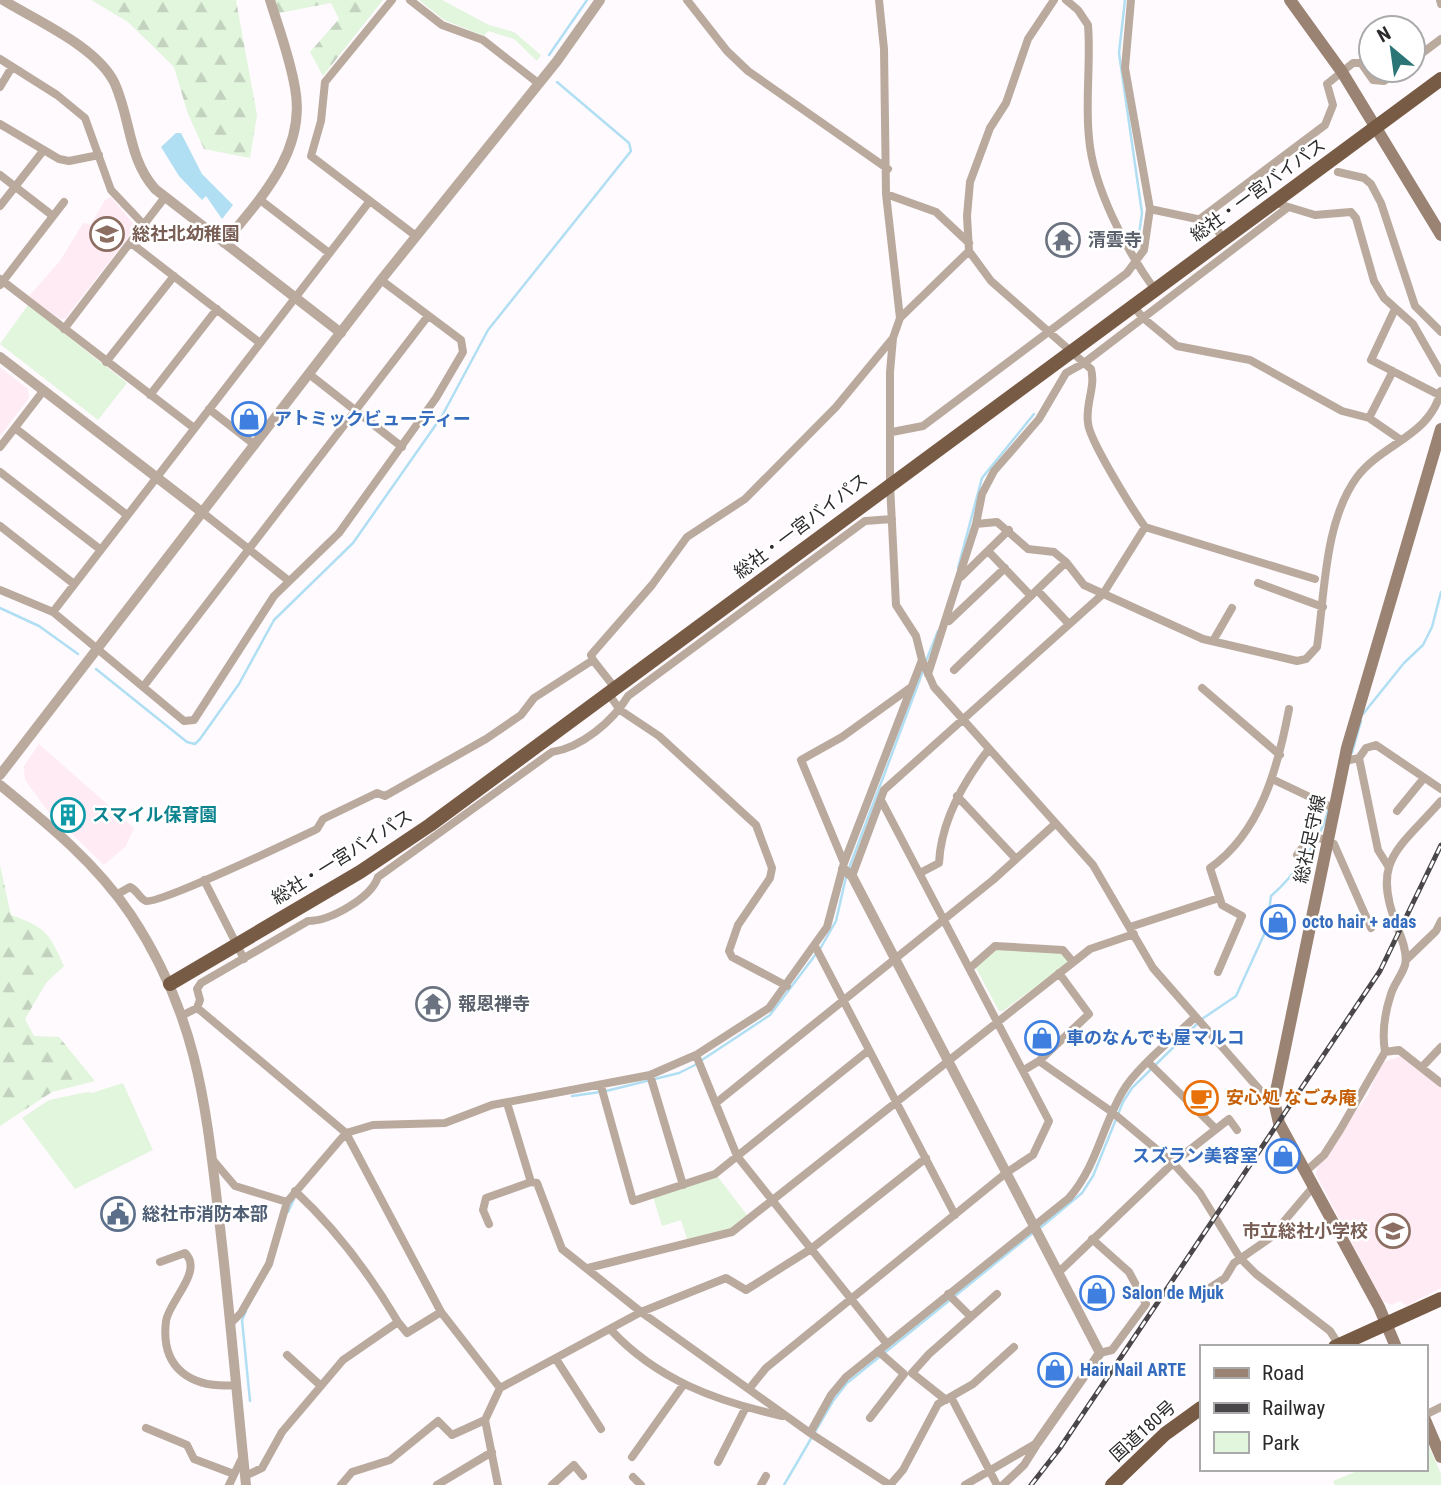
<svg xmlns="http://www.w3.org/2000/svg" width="1441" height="1485" font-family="'Roboto Condensed','Noto Sans JP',sans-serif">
<defs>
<pattern id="forest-firs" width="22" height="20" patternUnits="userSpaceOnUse" patternTransform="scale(1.75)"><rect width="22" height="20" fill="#e2f5dd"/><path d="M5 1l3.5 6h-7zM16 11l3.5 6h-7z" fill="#c2d2be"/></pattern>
</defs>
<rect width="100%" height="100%" fill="#fffafe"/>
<path fill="#ffebf4" d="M111 197 136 227 65 319H60L29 296 60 261 83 223 91 224 105 200Z
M0 367 28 389 29 398 0 436Z
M39 744 134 828 126 846 104 865 48 811 25 780 24 766Z
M1401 1056 1441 1088V1288L1406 1306 1400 1301 1392 1305 1382 1301 1316 1174 1318 1164 1368 1095 1381 1063Z"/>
<path fill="#e2f5dd" d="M419 0H442L489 25 514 32 541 55 537 61 514 39 488 31 484 36 444 20Z
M28 305 127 383 98 420 0 344Z
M998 949 1061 952 1068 958 1067 963 1003 1011H999L976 968Z
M123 1083 153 1150 75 1189 22 1118 49 1100 87 1092 92 1093Z
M718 1177 747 1215 729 1229 688 1242 681 1220 662 1226 653 1197Z
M1427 1442 1441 1474V1485H1335L1333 1481 1362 1469H1425Z"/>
<path fill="url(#forest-firs)" d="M91 0H236L257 115 250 158 204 149 188 114 174 67 128 22Z
M275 0H383L323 76 310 52 339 19 331 3 279 13Z
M0 865 11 915C45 927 49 932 64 966L46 983 25 1019 34 1036 59 1037 95 1081 52 1092 0 1126Z"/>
<path fill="#b0dff3" d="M176 133H181L202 174 233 205 222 219 206 196 202 200 179 176 161 147Z"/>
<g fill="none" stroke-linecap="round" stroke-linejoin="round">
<path stroke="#b0dff3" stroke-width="2.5" d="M1125 0 1119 53 1142 213 1137 249
M549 55 587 0
M958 568 982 478 1034 414
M0 608 39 626 78 654
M926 661 938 631
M96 669 187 742 195 744 200 739 239 684 274 620 353 543 442 416 488 330 631 151 629 143 557 82
M1363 714 1404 663 1423 645 1432 627 1441 592
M1352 753 1361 721
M848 871 923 671
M820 949 836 921 846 877
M1202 1019 1236 996 1267 928 1271 896C1293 877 1321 840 1328 811
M702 1060 770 1015 816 954
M606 1091 679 1073 697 1064
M572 1096 600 1092
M288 1212 294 1199
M1040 1228 1082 1193 1093 1176 1123 1102 1132 1088 1197 1024
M955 1296 1034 1232
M246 1311 242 1320 250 1401
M784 1485 833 1401 847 1383 950 1300"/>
<path stroke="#baaa9e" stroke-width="8" d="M392 0 325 82 321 121 311 156 416 236
M410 0 442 25 483 40 538 83
M687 0 727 51 748 71 888 169
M879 0 884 49 886 194 900 318
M1054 0 1028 39 1006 103 990 128 970 182 967 216 969 251 991 281 1091 369C1096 387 1085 404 1088 423 1089 440 1133 510 1145 527L1315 579
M1066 0 1078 10 1088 25C1091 62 1085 100 1089 138 1093 187 1126 250 1155 290
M1440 0 1441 4
M0 59 57 95 85 118 111 190 144 225
M1413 60 1441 39
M0 87 12 67
M0 124 59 159 69 161 99 155
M1338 172 1364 178 1371 184 1381 203 1415 306 1441 332
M0 175 53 216
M886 194 936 212 969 243
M259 199 329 253
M1282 205 1315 215 1351 212 1356 218 1374 281 1384 298 1413 324 1441 373
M0 206 43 151
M1150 209 1211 222 1224 239
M1200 219 1325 125 1333 105 1327 84 1353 63H1361L1373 80 1384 81 1399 70
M131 243 260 343
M969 251 900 318 893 338 890 372V484L896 605 916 636 922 660 934 687 1093 865 1153 968 1259 1089 1274 1101
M0 279 194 428
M0 285 64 202
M1133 305 1142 317 1177 346 1250 360 1342 411 1369 418 1401 440
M1395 309 1371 360 1441 396
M64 329 165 197
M106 362 174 276
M309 374 402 447
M150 395 217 309
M209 409 255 445
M1369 418 1393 371
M15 428 127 515
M892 432 923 426 1127 273 1144 250 1150 209 1125 68 1131 0
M0 447 44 390
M0 472 101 550
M203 513 289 581
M976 524 997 522 1028 549 1054 552 1066 562 1084 585 1203 639 1297 661 1306 659 1317 647C1325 593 1324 522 1357 477 1383 443 1430 436 1441 391
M0 526 74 584
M988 551 1031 596
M961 577 1009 530
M1258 583 1323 607
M0 590 53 612 184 721 194 720 274 596 339 533 436 398 463 352 461 340 381 280
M1037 590 1068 623
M53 612 369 202
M949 621 1005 568
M1213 641 1232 608
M593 660 615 688
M954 670 1066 562
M928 674 976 524 982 494 994 471 1039 419 1066 373 1084 363 1287 208
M143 687 428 316
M1202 688 1280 755
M608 693 620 710 659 736 756 825 772 868 770 878 738 925 729 951 732 957 787 986
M1359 758 1378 850 1388 866
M1345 761 1359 758 1366 748 1376 745 1441 789
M1272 779 1335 809
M957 796 1016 859
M1397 811 1424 778
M1297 855 1312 835 1334 844 1371 928
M844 863 801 760 842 737 910 688
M920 873 939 863C941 821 964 781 989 749
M852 876 884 790 1103 594 1145 527
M204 880 244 959
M116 895 130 887C137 890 140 899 146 901 158 905 296 839 317 829L323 819 377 793 385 796 486 739 521 715 534 698 593 660 591 655 652 585 687 537 745 499 836 407 893 338
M1130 927 1219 898
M815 946 955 1215
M1406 960 1436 931 1441 921
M970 968 995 946 1063 950 1073 962
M1218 972 1242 916 1222 905 1210 868C1261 832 1278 767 1289 709
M197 1008 200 1000 197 989 201 983 308 921C330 921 371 898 378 877L552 752C581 748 613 721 628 696L865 521 892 519
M183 1015 197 1008 201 1011 346 1133 441 1312 500 1388
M1385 1052C1382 1034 1385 1012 1391 994 1394 984 1402 975 1405 965 1408 954 1402 939 1398 929 1370 860 1398 850 1441 801
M696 1055 737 1156 887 1344
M1039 1061 1112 1112 1173 1163 1058 1273
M1149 1063 1216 1129
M1422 1067 1441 1047
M1024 1070 1039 1061 1089 1014 1059 973
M650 1075 683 1185
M601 1086 633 1201 715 1174 869 1050
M507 1103 531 1182 537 1183 562 1249 641 1312 810 1433 890 1485
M716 1103 993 880 1055 824
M1237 1130 1229 1119 1173 1163 1200 1193 1240 1258 1256 1274 1330 1331 1339 1345
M212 1159 235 1186 287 1202
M1305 1172 1324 1155 1340 1130 1385 1052 1399 1050 1441 1083
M295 1191C337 1230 369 1273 398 1322
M489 1224 483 1210 486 1198 531 1182
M1092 1239 1129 1272 1146 1304 1112 1350 1100 1353
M160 1262 185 1253C204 1271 169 1301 166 1321 160 1370 193 1389 237 1385
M588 1268 732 1232 1090 949 1134 934
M1203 1292 1225 1278 1234 1263 1270 1238 1313 1187
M948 1294 971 1317
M231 1323 241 1313 269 1264 287 1202 346 1133 373 1125 445 1123 492 1105 650 1075 696 1055 769 1008 827 927 844 863 922 660
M610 1329C657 1380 716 1401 782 1416
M287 1355 321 1386
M556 1359 601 1429
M749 1389 766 1368 1006 1173 1033 1155 1049 1121 881 800
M951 1397 997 1485
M946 1400 912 1373 929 1354 997 1294
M1425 1415 1441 1407
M870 1418 904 1374 878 1351
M146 1428 187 1445 194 1459 234 1474
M810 1433 831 1395 846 1377 1069 1198C1097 1166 1102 1126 1123 1091 1136 1068 1175 1037 1195 1017
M632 1457 684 1384
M718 1462 746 1407
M245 1476 262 1468 282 1432 343 1360 398 1322 407 1333 441 1312
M633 1477 641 1485
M229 1485 243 1456
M341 1485 352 1472 390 1460 438 1421 452 1435 485 1420
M437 1485 492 1452
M498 1485 485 1420 500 1388 641 1312 726 1278 746 1290 811 1249 926 1158
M552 1485 574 1465 583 1476
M761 1485 766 1476
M890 1485 903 1470 938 1404 973 1384 1014 1347
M965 1485 1037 1443
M1003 1485 1024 1465 1036 1446"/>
<path stroke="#baaa9e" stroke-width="10" d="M3 0C37 21 98 47 115 84 131 120 128 158 155 189L341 333
M224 243C261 198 307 150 295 88 290 58 279 29 270 0
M0 357 203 513
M0 775 381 280 557 61 600 0
M0 785C48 824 96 863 131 915 199 1018 206 1108 220 1227 230 1313 237 1399 246 1485
M843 869 852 876 1100 1353 1037 1443"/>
<path stroke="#9a8372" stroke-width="12" d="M1290 0 1342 72 1441 235
M1396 1347 1379 1307 1279 1123 1274 1101 1347 748 1441 429
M1425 1420 1441 1457"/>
<path stroke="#785b44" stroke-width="14" d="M170 984 360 872 430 825 1441 79
M1335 1347 1441 1299
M1112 1485 1165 1434 1201 1408"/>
<g stroke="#4a474a" stroke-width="5">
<path id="rail" d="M1031 1485 1060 1448 1380 971 1441 845"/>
</g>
<use href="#rail" stroke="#fff" stroke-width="2.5" stroke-dasharray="8" stroke-linecap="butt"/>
</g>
<defs>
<g id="school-ring" transform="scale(1.75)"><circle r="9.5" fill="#fff" stroke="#8d6e63" stroke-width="1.5"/><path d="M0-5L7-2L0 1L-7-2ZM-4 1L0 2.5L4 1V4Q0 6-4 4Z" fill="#8d6e63"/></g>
<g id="temple-ring" transform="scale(1.75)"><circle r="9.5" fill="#fff" stroke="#6b7280" stroke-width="1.5"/><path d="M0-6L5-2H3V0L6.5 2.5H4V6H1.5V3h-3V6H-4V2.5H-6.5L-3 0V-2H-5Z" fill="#6b7280"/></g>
<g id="shop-ring" transform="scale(1.75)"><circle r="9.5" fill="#fff" stroke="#3f7fe0" stroke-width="1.5"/><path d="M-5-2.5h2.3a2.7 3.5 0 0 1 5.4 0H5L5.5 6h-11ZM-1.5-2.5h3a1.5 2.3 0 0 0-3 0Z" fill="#3f7fe0"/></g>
<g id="building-ring" transform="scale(1.75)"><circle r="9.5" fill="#fff" stroke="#0f9aa8" stroke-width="1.5"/><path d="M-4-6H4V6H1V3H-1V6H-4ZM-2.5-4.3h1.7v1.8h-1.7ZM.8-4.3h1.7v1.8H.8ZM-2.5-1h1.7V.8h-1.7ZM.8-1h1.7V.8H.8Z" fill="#0f9aa8"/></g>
<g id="cafe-ring" transform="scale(1.75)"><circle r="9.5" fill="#fff" stroke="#e8710a" stroke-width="1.5"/><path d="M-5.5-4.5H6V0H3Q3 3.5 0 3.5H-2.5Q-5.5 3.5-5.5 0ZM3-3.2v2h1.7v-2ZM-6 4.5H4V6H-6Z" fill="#e8710a"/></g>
<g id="civic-ring" transform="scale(1.75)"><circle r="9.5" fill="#fff" stroke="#5c6f8a" stroke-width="1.5"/><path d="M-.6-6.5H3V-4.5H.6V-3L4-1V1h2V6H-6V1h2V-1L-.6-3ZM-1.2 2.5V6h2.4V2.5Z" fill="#5c6f8a"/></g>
</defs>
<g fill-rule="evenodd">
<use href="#school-ring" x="107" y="234"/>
<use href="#temple-ring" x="1063" y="240"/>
<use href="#shop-ring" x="249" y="419"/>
<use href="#building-ring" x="68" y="815"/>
<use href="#shop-ring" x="1278" y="922"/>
<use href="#temple-ring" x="433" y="1004"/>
<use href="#shop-ring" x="1042" y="1038"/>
<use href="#cafe-ring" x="1201" y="1098"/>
<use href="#shop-ring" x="1283" y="1156"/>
<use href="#civic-ring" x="118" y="1214"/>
<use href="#school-ring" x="1393" y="1231"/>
<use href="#shop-ring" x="1097" y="1293"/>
<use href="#shop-ring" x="1055" y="1370"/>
</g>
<g text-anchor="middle" stroke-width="5" stroke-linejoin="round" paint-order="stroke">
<g font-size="18" fill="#2c2a2c" stroke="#fff">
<text transform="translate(1258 190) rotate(-36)" y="6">総社・一宮バイパス</text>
<text transform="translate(801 526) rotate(-37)" y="6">総社・一宮バイパス</text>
<text transform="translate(1310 839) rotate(-78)" y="6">総社足守線</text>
<text transform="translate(342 857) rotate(-32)" y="6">総社・一宮バイパス</text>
<text transform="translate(1143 1431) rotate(-42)" y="6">国道180号</text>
</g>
<g font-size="18" font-weight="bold" fill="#785e54" stroke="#fff" text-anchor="start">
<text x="132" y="240">総社北幼稚園</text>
<text x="1368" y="1237" text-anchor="end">市立総社小学校</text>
</g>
<g font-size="18" font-weight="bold" fill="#5b616d" stroke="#fff" text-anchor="start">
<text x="1088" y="246">清雲寺</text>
<text x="458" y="1010">報恩禅寺</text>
</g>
<g font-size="18" font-weight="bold" fill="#366cbe" stroke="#fff" text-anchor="start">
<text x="274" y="425">アトミックビューティー</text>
<text x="1302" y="928">octo hair + adas</text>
<text x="1066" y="1044">車のなんでも屋マルコ</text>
<text x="1258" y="1162" text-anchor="end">スズラン美容室</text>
<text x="1122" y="1299">Salon de Mjuk</text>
<text x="1080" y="1376">Hair Nail ARTE</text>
</g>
<g font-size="18" font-weight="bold" fill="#0d838f" stroke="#fff" text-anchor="start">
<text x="92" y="821">スマイル保育園</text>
</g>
<g font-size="18" font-weight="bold" fill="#c56008" stroke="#fff" text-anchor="start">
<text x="1226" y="1104">安心処 なごみ庵</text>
</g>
<g font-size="18" font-weight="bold" fill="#4e5e75" stroke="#fff" text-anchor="start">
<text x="142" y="1220">総社市消防本部</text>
</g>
</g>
<rect x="1200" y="1345" width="228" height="126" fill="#ffffff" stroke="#abaaab" stroke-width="2"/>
<rect x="1214" y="1368" width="35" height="10" fill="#9a8372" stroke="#abaaab" stroke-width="2"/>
<text x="1262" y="1380" font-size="21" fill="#2c2a2c">Road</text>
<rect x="1214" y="1403" width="35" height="10" fill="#4a474a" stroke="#abaaab" stroke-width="2"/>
<text x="1262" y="1415" font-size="21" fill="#2c2a2c">Railway</text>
<rect x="1214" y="1432" width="35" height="21" fill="#e2f5dd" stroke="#abaaab" stroke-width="2"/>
<text x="1262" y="1450" font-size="21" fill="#2c2a2c">Park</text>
<g transform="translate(1392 49) rotate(331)"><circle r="33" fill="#ffffff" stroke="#abaaab" stroke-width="2"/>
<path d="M0-5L12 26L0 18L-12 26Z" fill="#2b7576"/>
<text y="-10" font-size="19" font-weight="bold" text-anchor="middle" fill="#2c2a2c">N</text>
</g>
</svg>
